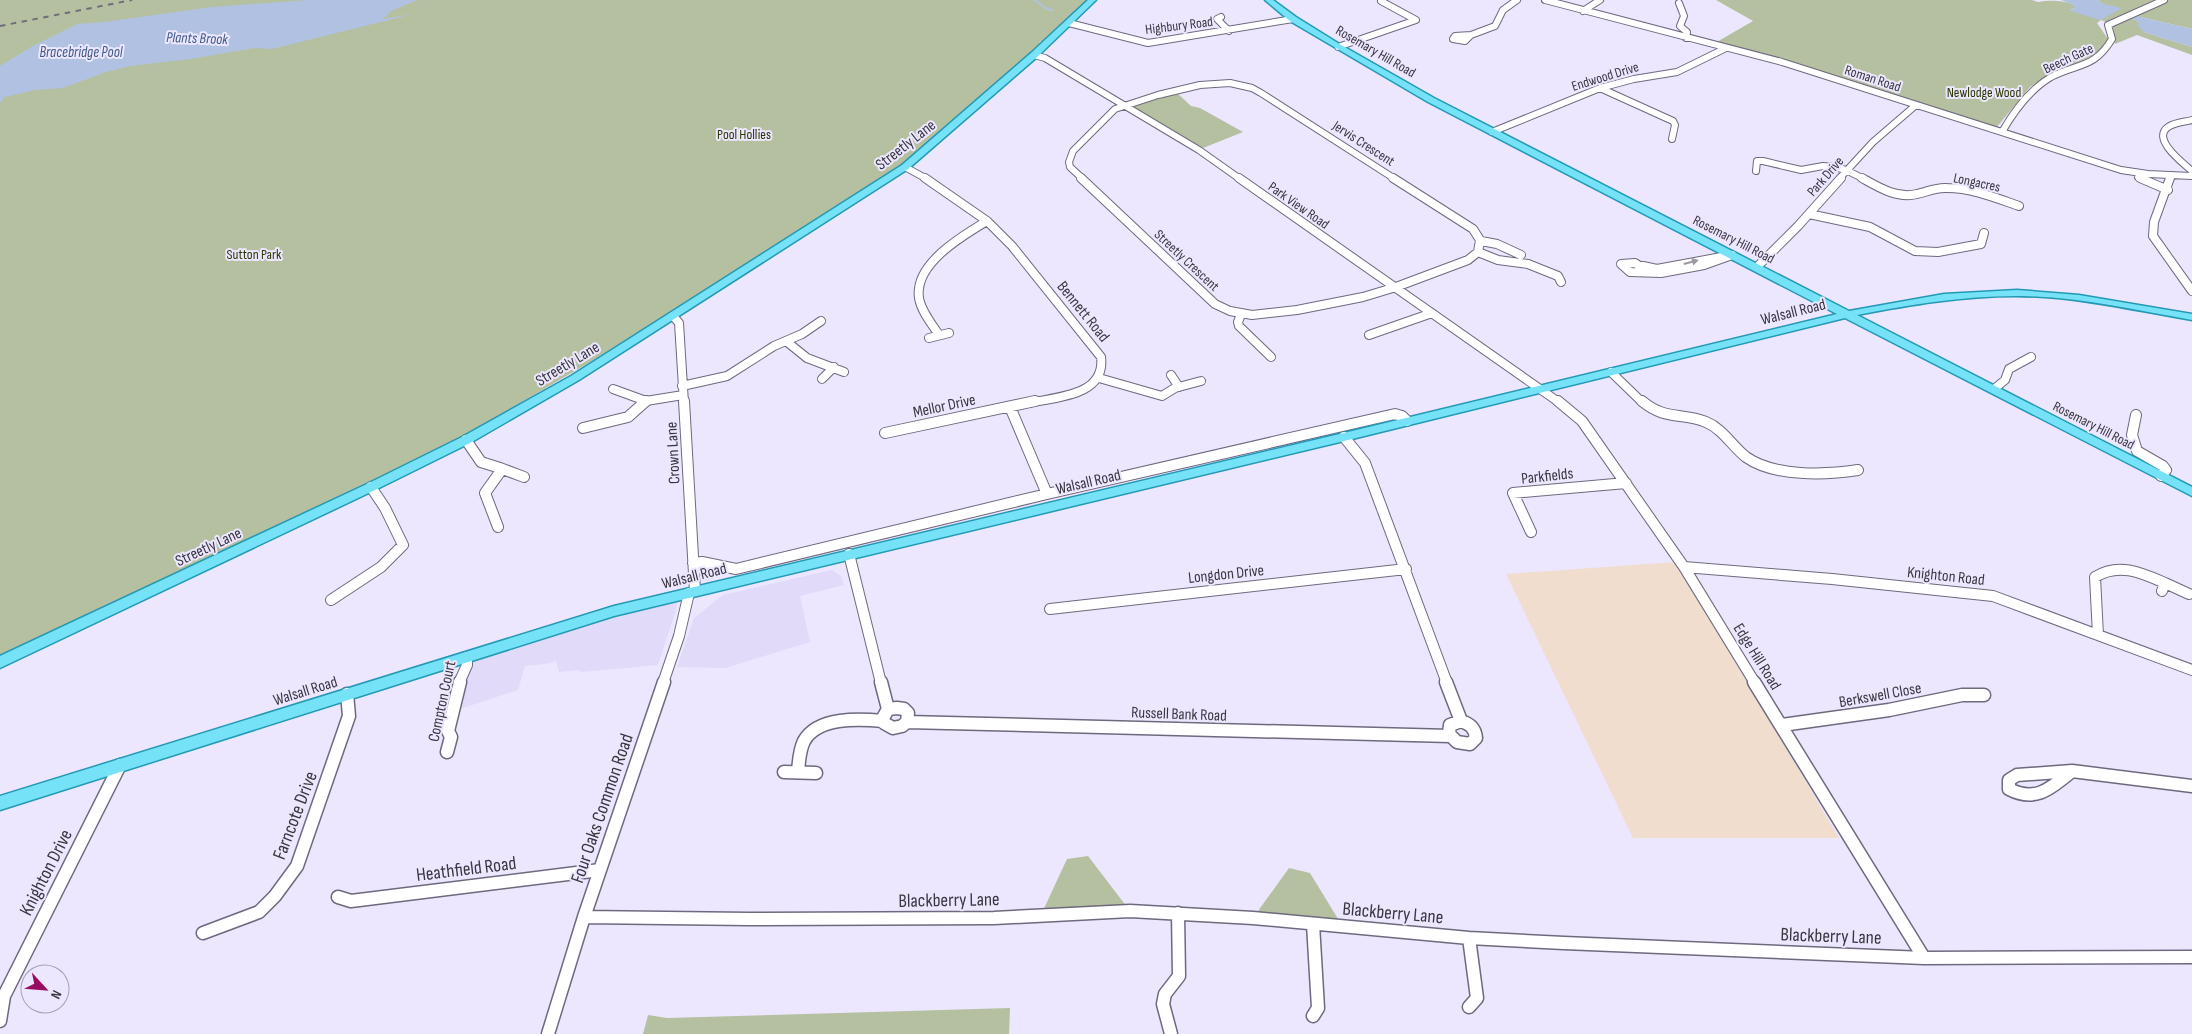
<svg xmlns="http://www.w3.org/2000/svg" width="2192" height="1034" font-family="'Sofia Sans Condensed',sans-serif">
<rect width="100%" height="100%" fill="#ece7ff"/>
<path fill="#e1daf9" d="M832 570 841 576 844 585 800 596 810 642 725 668 677 667 694 618 723 595Z
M675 601 677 604 675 613 658 665 581 672 579 670 559 672 556 661 545 664 525 666 518 690 460 709 465 675 473 662 622 613Z"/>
<path fill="#f0ddcd" d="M1676 562 1839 838H1633L1506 574Z"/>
<path fill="#b5c0a1" d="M0 0H1088L1044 41 1039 42 1041 43 1027 57 919 152 872 185 592 361 462 437 231 549 0 656Z
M1716 0H2032L2038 2C2048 0 2065 0 2074 5V8L2070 10 2103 4 2098 0H2160L2108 23 2101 20 2097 23 2108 39 2092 60 2047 76 2030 87 1996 128 1715 43 1753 21Z
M2166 0H2192V29L2132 15Z
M2129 16 2140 23 2144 32 2192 47V55L2137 35 2115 44 2111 26Z
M1175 91 1191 106 1200 108 1243 132 1203 148 1134 107Z
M1088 856 1130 911 1041 915 1067 859Z
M1289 868 1310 873 1343 927 1253 918Z
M1010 1008 1009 1034H643L648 1015 667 1018Z"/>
<path fill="#b0c1e1" d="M308 0H417L391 11 383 19 413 14 272 49 255 48 191 59 130 66 106 72 63 88 35 90 5 97 0 103V66L31 47 77 24 104 22 212 7Z
M2061 0H2098L2103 4 2122 8 2101 20 2070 11 2074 8V5Z
M2132 15 2192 29V47L2144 32 2137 25 2140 23 2129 16Z"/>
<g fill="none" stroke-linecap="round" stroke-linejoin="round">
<path stroke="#b0c1e1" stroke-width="2" d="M1034 0 1047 9 1053 10"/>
<g stroke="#6e697e" stroke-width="8">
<path id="minor-far3" d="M1545 0 1782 62 2121 170 2148 174 2192 176
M1679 3 1684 16 1680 26 1687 32 1686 38
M1583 11 1600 0
M1221 17 1217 19 1229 31
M1069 23 1148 43 1293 19
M1471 35 1465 41 1453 39 1455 36Z
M1471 35 1495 26 1503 10 1517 0
M1338 47 1416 20 1381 1
M1034 55 1045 58 1199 150 1240 179
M1600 88 1673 121 1675 125 1672 139
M2192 120C2185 122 2175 122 2168 127 2151 139 2183 163 2192 171
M1492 132 1600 88 1634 79 1677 72 1726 48
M2002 132C2014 111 2029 90 2051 77 2078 63 2094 69 2112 39L2108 25 2164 0
M905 167 927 179
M1756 171 1757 161H1763L1801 170 1823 166 1834 167 1846 170 1864 179
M2138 177 2143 179
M1083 179 1070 167 1069 162 1073 151 1115 109 1158 95 1200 85 1230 83 1252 88 1261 93 1395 179
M1839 179 1873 142 1916 105
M2170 179 2171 175"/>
</g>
<g stroke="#6e697e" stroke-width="10">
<path id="minor-far2" d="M925 178 987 221 1012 246 1101 357C1106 396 1056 397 1029 403
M1081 178 1215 304 1230 311 1252 315 1297 310 1363 297 1396 287 1468 260 1478 252 1480 240 1473 229 1393 178
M1239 178 1560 403
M1862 178C1878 187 1897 199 1917 194 1927 192 1936 187 1947 188 1972 188 1996 198 2019 206
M2140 178 2168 190
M2170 178 2154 222 2153 236 2192 291
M1809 214 1870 227 1915 251 1938 252 1981 244 1984 233
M1481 241 1497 244 1521 255
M1478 252 1498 260 1528 264 1558 276 1561 282
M1643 266 1657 269 1732 255 1704 265 1661 273 1630 272 1621 264 1635 263 1647 271
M1757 267 1798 226 1841 178
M1241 314 1238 322 1239 326 1271 357
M673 316 679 323 684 403
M939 335C932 324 921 311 919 298 914 264 962 236 987 221
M1369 335 1432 313
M929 338 949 333
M786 341 807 358 844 372
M1611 372 1643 403
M1171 375 1179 387
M1099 378 1162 396 1175 388 1201 381
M822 379 834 367
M682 386 727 376 774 346 802 334 821 321
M613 389 646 401 683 395
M1994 389 2005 380 2009 369 2031 357
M644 403 646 401"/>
</g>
<g stroke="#6e697e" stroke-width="12">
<path id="minor-far1" d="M684 401 695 591
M1558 401 1582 421 1684 567 1755 683
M1642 401C1666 421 1681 412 1706 422 1723 429 1732 446 1746 457 1774 477 1826 475 1858 470
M1010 407 1047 494
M2136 415 2132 435 2137 451 2163 466 2166 470 2161 476
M583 428 628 417 646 401
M885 433 1035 401
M1344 437 1365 463 1447 683
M466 440 481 462 500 468V472L485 493 498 527
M500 468 524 477
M1531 532 1513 493 1626 483
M849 554 881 683
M693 563 702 562 736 569 1047 494 1395 414 1402 416 1407 421
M1684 567 1832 579 1993 596 2192 670
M2162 591 2165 583 2189 594
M331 600 381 567 403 545 385 508 371 487
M1050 609 1406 569
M2098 635 2095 577C2119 562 2142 573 2165 583
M459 683 467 665V657
M663 683 679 636 689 593"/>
</g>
<g stroke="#6e697e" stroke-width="15">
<path id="minor" d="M881 682 888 709
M1446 682 1461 721
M1754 682 1924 958
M897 708 904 709 908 713 907 722 902 726 893 728 884 723 883 718 888 709Z
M1461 721C1470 724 1475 728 1476 738L1470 744 1457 742 1449 734 1450 725Z
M907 722 1450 736
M1782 725 1889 710 1962 695H1984
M447 752 451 737 448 731 460 682
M2072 771 2192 786
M2072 771C2051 788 2036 803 2009 789V780L2017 775Z
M784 772 816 773
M798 772C799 762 799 751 804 741 818 716 860 719 884 721
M338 897 351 901 600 870
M584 917 749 919 994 918 1130 911 1253 918 1469 938 1564 943 1924 958 2192 957
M1313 924 1318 1008 1313 1016
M203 933 259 912 275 896 297 866 349 716 347 694
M1469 938 1477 998 1469 1007
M0 1021 4 996 120 765
M548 1034 584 917 664 682
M1171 1034 1163 1004 1165 994 1179 976 1178 913"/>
</g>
<g stroke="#2499b4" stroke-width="3">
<path id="major" d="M1088 0H1096L1037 57 908 169 579 380 470 443 375 490 0 668V656L367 484 462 437 571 376 902 165 1031 53Z
M1265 0H1273L1296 17 1341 45 1434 98 1849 311 1944 294 2017 290 2079 295 2192 314V320C2134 310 2075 296 2015 296 1962 296 1909 305 1857 315L2192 487V496L1845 318 1344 441 614 616 0 810V796L614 606 1344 433 1837 314 1428 102 1290 21Z"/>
</g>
<use href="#minor-far3" stroke="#fff" stroke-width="6"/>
<use href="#minor-far2" stroke="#fff" stroke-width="8"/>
<use href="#minor-far1" stroke="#fff" stroke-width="10"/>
<use href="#minor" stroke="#fff" stroke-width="12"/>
<use href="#major" fill="#75e2f8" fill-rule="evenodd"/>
<path stroke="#716d7c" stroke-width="2" stroke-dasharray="5.5 5.5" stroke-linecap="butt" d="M0 26 132 0"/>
</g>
<defs><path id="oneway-solid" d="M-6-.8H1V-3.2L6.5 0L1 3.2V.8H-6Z" transform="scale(1.25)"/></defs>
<use fill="#9c9aa0" href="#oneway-solid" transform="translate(1691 262) rotate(-15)"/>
<g text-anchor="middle" stroke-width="4" stroke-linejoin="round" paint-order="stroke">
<g font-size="14" fill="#393640" stroke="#ece7ff">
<text transform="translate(1179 25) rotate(-7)" y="5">Highbury Road</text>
<text transform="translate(1376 51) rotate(30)" y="5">Rosemary Hill Road</text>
<text transform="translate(2068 58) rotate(-25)" y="5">Beech Gate</text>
<text transform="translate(1605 76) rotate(-17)" y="5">Endwood Drive</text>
<text transform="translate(1873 78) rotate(18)" y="5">Roman Road</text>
<text transform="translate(1364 143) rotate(33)" y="5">Jervis Crescent</text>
<text transform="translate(1825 176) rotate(-49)" y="5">Park Drive</text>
<text transform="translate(1977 182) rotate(12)" y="5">Longacres</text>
<text transform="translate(1299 205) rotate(35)" y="5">Park View Road</text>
<text transform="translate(1734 239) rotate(27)" y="5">Rosemary Hill Road</text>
<text transform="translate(1187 260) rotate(43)" y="5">Streetly Crescent</text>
<text transform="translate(2094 425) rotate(27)" y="5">Rosemary Hill Road</text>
</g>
<g font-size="14" fill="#2a3700" stroke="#ece7ff">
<text x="1984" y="97">Newlodge Wood</text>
<text x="744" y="139">Pool Hollies</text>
<text x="254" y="259">Sutton Park</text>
</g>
<g font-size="15" font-style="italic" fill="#3f5884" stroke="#ece7ff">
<text transform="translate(197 38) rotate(2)" y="5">Plants Brook</text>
<text x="81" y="57">Bracebridge Pool</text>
</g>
<g font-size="16" fill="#393640" stroke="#ece7ff">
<text transform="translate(905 144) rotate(-38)" y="6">Streetly Lane</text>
<text transform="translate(1084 311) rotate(51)" y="6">Bennett Road</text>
<text transform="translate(1793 311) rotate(-14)" y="6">Walsall Road</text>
<text transform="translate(567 363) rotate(-31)" y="6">Streetly Lane</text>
<text transform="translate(944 405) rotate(-12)" y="6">Mellor Drive</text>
<text transform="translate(672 453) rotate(-93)" y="6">Crown Lane</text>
<text transform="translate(1547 475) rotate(-6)" y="6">Parkfields</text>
<text transform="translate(1088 481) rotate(-13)" y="6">Walsall Road</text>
<text transform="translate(208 546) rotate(-25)" y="6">Streetly Lane</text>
<text transform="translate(1226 573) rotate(-6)" y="6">Longdon Drive</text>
<text transform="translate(694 575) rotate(-14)" y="6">Walsall Road</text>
<text transform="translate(1946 575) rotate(6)" y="6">Knighton Road</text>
<text transform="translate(1758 656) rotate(58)" y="6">Edge Hill Road</text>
<text transform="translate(305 690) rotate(-17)" y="6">Walsall Road</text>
<text transform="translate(1880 694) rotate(-10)" y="6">Berkswell Close</text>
<text transform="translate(441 701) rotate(-78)" y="6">Compton Court</text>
<text transform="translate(1179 713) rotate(2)" y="6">Russell Bank Road</text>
</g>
<g font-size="19" fill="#393640" stroke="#ece7ff">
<text transform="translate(601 808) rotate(-71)" y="7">Four Oaks Common Road</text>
<text transform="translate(294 815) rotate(-69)" y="7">Farncote Drive</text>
<text transform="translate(466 868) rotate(-7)" y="7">Heathfield Road</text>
<text transform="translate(45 872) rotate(-63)" y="7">Knighton Drive</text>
<text transform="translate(949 899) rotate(-1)" y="7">Blackberry Lane</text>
<text transform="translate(1393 912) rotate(5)" y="7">Blackberry Lane</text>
<text transform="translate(1831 935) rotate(2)" y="7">Blackberry Lane</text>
</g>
</g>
<g transform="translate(45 989) rotate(116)"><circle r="24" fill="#ece7ff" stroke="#a4a0b3"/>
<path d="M0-4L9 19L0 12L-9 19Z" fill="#980d61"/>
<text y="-8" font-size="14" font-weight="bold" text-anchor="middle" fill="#393640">N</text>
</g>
</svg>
